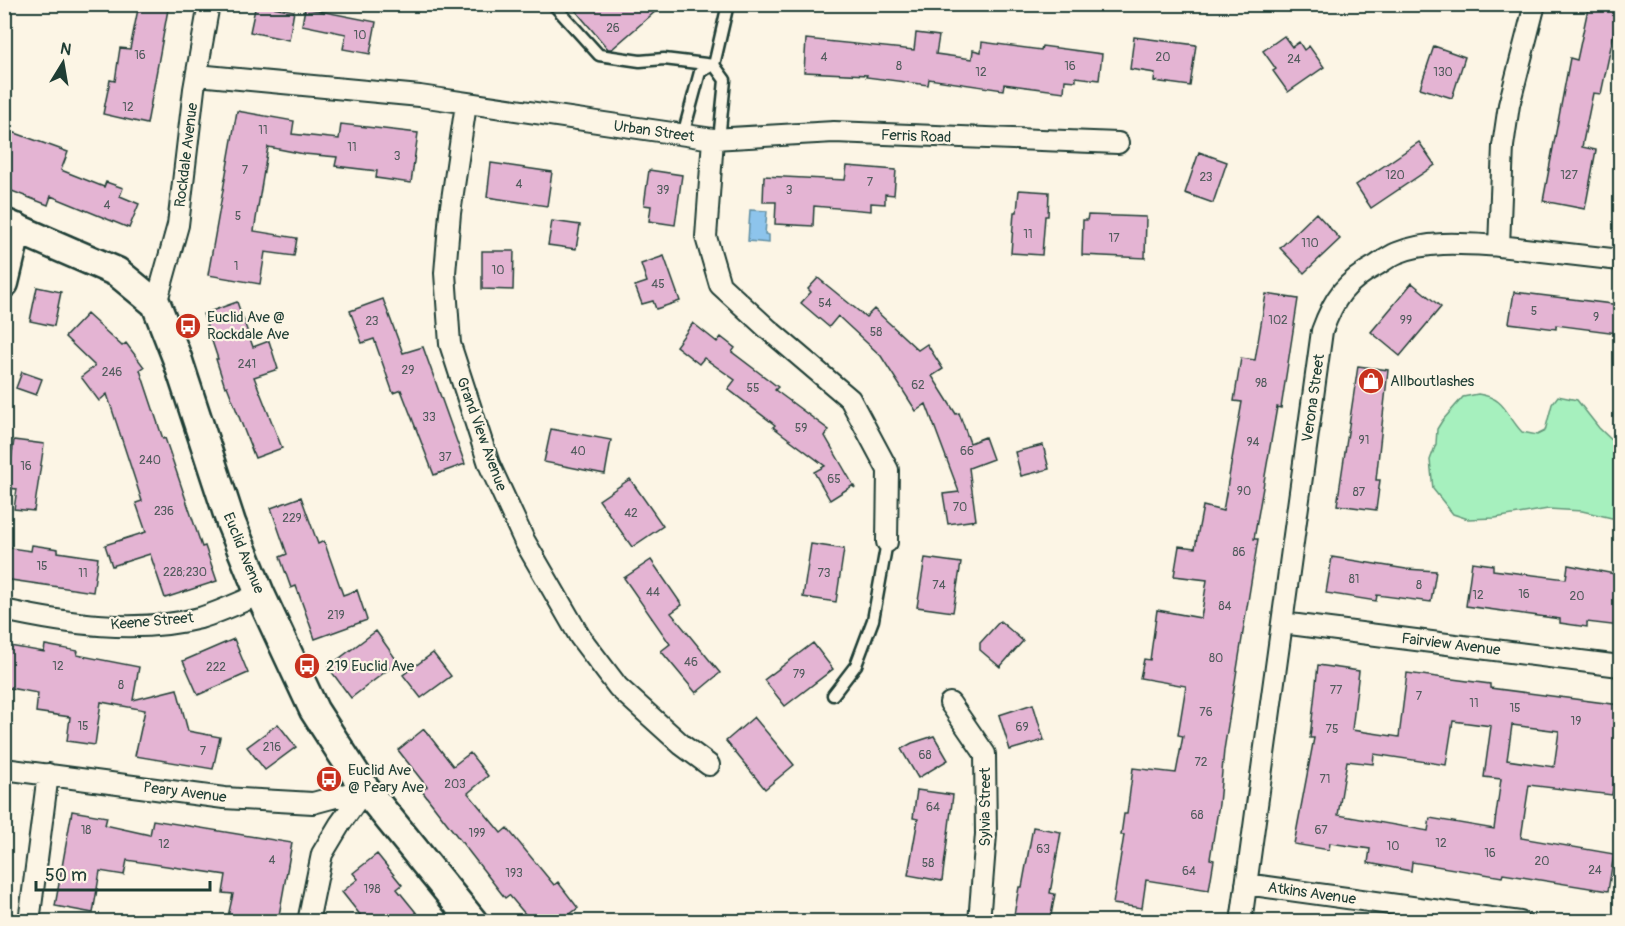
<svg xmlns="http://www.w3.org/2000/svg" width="1625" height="926" font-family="Pangolin,sans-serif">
<rect width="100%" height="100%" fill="#fcf5e5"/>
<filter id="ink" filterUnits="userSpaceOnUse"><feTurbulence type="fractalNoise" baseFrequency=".0167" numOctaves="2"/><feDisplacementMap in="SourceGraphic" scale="12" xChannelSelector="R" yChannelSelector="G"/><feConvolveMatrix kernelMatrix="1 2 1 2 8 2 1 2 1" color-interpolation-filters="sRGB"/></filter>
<g filter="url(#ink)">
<path fill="#a6f0be" stroke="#629679" stroke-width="1.5" d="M1478 394C1506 398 1505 414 1522 432L1537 435 1545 431 1552 404 1558 396 1577 400 1599 428 1620 448V518L1616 519 1582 511 1548 509 1495 518 1468 519 1453 514 1433 489 1430 460 1436 444 1437 429 1442 421 1463 397Z"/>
<path fill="#8dc4ec" stroke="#618ea2" stroke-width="1.5" d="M750 210 767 211 765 234 769 235V243L748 241Z"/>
<path fill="#e4b4d3" stroke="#1f3d34" stroke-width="1.5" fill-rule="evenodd" d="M139 4H169L147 124 103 114 110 80 115 81 120 48 130 49Z
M256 4 294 11 289 40 250 32Z
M570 4H664L612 49H608Z
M1589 4H1620L1601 94 1593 93 1582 147 1596 150 1585 209 1543 201 1570 58 1577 60Z
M305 8 376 22 370 54 343 49 346 34 302 25Z
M916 33 939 36 936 54 972 59 973 50 981 52 982 42 1041 50 1042 46 1102 54 1099 80 1076 77V81L1065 80 1064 92 1004 84 1003 90 929 79 928 85 866 77 867 75 804 72 806 39 914 50Z
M1284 36 1292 47 1299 42 1304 50 1309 46 1324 67 1288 92 1273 71 1276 69 1263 51Z
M1134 37 1196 45 1190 86 1154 81 1155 73 1130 69Z
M1434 46 1465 57 1452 98 1420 88Z
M237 111 294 121 292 134 339 139 341 124 418 133 411 183 376 178 377 171 335 166 337 157 304 154 268 147 254 231 297 238 294 256 265 252 260 284 208 275Z
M4 129 68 152 61 170 104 187 106 182 123 188 120 196 139 204 129 228 51 196 48 205 4 188Z
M1419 142 1435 165 1371 208 1356 185Z
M1199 152 1227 162 1213 203 1185 193Z
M491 163 552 172 547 206 487 197Z
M847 166 896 170 894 195 885 194V204L871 203V211L814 206 813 226 775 224 776 202H763L764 176 845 180Z
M649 170 682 175 675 225 649 221 651 206 644 205Z
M1019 190 1049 192 1048 216H1045L1042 255 1011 253 1014 212H1017Z
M1316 213 1340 239 1304 273 1280 248Z
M1088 215 1146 217 1145 258 1082 255 1083 220H1087Z
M552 221 580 225 576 249 548 245Z
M482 251H514L513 290 482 289Z
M664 256 680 301 656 309 653 301 642 304 635 286 647 282 641 264Z
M818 278 866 317 874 309 918 350 927 344 943 369 932 376 956 414 959 413 970 443 985 437 993 459 969 468 976 520 948 524 943 494 959 492 926 404 916 411 881 356 838 316 829 327 801 303 811 292 808 289Z
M1412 283 1441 307 1400 356 1371 332Z
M37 287 61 292 54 326 30 321Z
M1514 292 1620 305 1617 333 1556 325V329L1509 323Z
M1266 294 1298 299 1281 408 1277 407 1254 539H1258L1224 750 1219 804 1210 859 1214 860 1209 890 1146 880 1142 908 1113 904 1124 835H1121L1124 814H1127L1133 768 1176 773 1183 736 1178 735 1186 686 1140 678 1144 659 1150 660 1157 610 1201 618 1207 580 1174 576 1179 546 1195 548 1203 506 1223 511 1242 402 1234 401 1241 358 1255 360Z
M383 299 403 353 423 347 465 464 434 475 401 390 393 393 374 339 362 343 350 311Z
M237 302 253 347 269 341 278 369 254 377 282 448 255 458 227 386 225 387 216 359H218L203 314Z
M87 314 122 346 126 343 144 367 140 370 163 439 165 438 202 547 205 546 217 581 165 598 150 554 112 566 105 545 146 532 136 503 142 501 107 394 99 401 81 377 95 366 65 337Z
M693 323 717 342 721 337 735 348 732 352 778 387 775 390 829 430 825 436 855 488 852 486 830 500 814 472 825 466 773 427 775 425 728 389 735 380 704 358 699 364 676 346Z
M1358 366 1388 370 1376 480H1380L1376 510 1337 505Z
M22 372 42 379 36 395 16 388Z
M551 429 611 440 605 474 544 462Z
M14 440 44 444 34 511 14 509 17 489 7 488Z
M1043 445 1049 469 1021 476 1015 452Z
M630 479 663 526 632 547 599 500Z
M301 497 318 544 324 541 343 595 357 590 367 620 315 639 296 586 291 588 280 557 287 554 271 508Z
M811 544 844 549 836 602 803 597Z
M32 545 58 549V552L98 558 93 592 4 579V547L31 551Z
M1332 557 1406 569 1436 571 1431 602 1377 595 1376 601 1326 593Z
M925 558 961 563 953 612 917 607Z
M651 560 682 605 671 613 720 673 696 693 661 651 670 644 624 578Z
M1472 562 1493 565V570L1566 579 1568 565 1620 575V626L1587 622V627L1560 623V619L1466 606Z
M1000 621 1023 641 1000 667 980 650V643Z
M376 631 398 662 351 698 328 667Z
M234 639 248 673 198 695 183 661Z
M813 643 833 669 785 706 764 680Z
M4 645 44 652 45 645 78 651 77 655 139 667 133 700 177 689 188 731 220 737 213 769 135 756 145 710 101 702 95 745 67 741 70 717 36 712 38 693 4 687Z
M433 653 451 676 421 698 403 675Z
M1318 665 1359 671 1352 730 1399 737 1407 673 1490 684V688L1620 705V742L1612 795 1529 785 1521 838 1614 854 1608 891 1503 874 1502 877 1412 862 1411 871 1368 863 1370 849 1330 843 1329 850 1294 844 1314 738H1310ZM1453 721 1491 726 1484 777 1501 779 1494 829 1430 818 1428 831 1338 815 1347 761 1373 764 1374 754 1446 765ZM1512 725 1559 731 1554 767 1507 760Z
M1033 704 1044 740 1010 750 999 715Z
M754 717 794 765 765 789 726 741Z
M278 724 296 747 265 770 247 747Z
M424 729 453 766 470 753 488 776 468 793 501 833 507 828 554 885 558 882 578 908 561 921H531L509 895 505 898 422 791 427 787 398 750Z
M934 736 948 760 918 778 901 749 912 743Z
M917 790 953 795 942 881 908 875 918 819 913 818Z
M72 811 107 817 105 825 150 835 153 820 292 843 278 921H227L233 894 223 893 226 875 127 860 124 875 100 871 93 913 55 906Z
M1033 827 1061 832 1050 893 1055 894 1050 921 1014 915 1019 887H1022Z
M377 854 402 885 397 889 423 921H365L342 892 358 879 353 873Z"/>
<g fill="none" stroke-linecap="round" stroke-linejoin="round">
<g stroke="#1f3d34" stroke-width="15">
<path id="lane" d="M553 4 599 55 640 61 664 59 714 65 725 80 719 140
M714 65 728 4
M683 135 700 72 713 65
M833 695 856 665 873 620 887 542"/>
</g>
<g stroke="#1f3d34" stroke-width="24">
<path id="street" d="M197 75 420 96 713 139 706 237 720 285 769 330 850 399 888 470 887 542
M466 104 450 213 445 273 450 344 489 464 524 540 580 637 618 687 682 745 709 765
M713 139 834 132 1118 143
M1499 246 1620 260
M156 304 178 225 194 89 209 4
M4 610C67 624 137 634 200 618 220 612 241 602 260 594
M1282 623 1620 666
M950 703 985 754 986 834 979 922
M4 769 224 798 313 803 365 789
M1246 884 1520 922
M29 922 48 774
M308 922 322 854 340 824 365 789
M1241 922 1322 331C1334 298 1345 282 1377 265 1383 261 1390 256 1397 253 1429 240 1466 244 1499 246L1503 146 1509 105 1535 4"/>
</g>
<g stroke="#1f3d34" stroke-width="33">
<path id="secondary" d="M4 223 117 272 156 304 177 358 231 523 260 594 314 710 365 789 473 922
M4 283 17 228"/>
</g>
<use href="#lane" stroke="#fcf5e5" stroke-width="10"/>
<use href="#street" stroke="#fcf5e5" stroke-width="20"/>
<use href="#secondary" stroke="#fcf5e5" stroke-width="28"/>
</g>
</g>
<defs>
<g id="bus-disc" transform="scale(1.35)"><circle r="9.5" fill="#c8321e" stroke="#fcf5e5"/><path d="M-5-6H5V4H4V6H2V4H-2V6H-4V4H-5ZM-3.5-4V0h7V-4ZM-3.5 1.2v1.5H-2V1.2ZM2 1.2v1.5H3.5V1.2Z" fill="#fff"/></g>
<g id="shop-disc" transform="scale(1.35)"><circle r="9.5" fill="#c8321e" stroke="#fcf5e5"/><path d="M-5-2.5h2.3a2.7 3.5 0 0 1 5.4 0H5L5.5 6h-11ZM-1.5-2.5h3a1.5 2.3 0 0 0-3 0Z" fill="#fff"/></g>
</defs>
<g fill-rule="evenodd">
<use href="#bus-disc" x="188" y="326"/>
<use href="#shop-disc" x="1371" y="381"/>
<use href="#bus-disc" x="307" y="666"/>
<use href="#bus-disc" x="329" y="779"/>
</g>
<g text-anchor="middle" stroke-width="4.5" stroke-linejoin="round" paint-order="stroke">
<g font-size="12" fill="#505b5c">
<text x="613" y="32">26</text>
<text x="360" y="39">10</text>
<text x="140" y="59">16</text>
<text x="824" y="61">4</text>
<text x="1163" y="61">20</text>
<text x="1294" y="63">24</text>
<text x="899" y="70">8</text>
<text x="1070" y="70">16</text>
<text x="981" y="76">12</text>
<text x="1443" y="76">130</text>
<text x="128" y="111">12</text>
<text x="263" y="134">11</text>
<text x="352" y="151">11</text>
<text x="397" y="160">3</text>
<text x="245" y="174">7</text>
<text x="1395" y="179">120</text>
<text x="1569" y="179">127</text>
<text x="1206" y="181">23</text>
<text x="870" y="186">7</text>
<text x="519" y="188">4</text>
<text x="663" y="194">39</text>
<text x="789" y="194">3</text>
<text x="107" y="209">4</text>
<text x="238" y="220">5</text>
<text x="1028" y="238">11</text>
<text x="1114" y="242">17</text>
<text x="1310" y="247">110</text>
<text x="236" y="270">1</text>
<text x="498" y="274">10</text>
<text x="658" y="288">45</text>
<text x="825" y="307">54</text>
<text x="1534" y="315">5</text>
<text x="1596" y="321">9</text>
<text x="1278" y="324">102</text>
<text x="1406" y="324">99</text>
<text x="372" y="325">23</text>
<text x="876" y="336">58</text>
<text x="247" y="368">241</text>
<text x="408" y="374">29</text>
<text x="112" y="376">246</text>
<text x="1261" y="387">98</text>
<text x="918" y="389">62</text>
<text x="753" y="392">55</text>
<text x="429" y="421">33</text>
<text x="801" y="432">59</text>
<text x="1364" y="444">91</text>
<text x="1253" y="446">94</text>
<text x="578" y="455">40</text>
<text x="967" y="455">66</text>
<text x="445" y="461">37</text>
<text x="150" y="464">240</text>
<text x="26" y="470">16</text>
<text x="834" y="483">65</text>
<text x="1244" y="495">90</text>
<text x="1359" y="496">87</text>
<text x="960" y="511">70</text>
<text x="164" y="515">236</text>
<text x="631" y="517">42</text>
<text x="292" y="522">229</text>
<text x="1239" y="556">86</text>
<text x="42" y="570">15</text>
<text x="185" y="576">228;230</text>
<text x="83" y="577">11</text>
<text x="824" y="577">73</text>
<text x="1354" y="583">81</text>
<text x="939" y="589">74</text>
<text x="1419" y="589">8</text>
<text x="653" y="596">44</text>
<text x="1524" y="598">16</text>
<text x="1478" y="599">12</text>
<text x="1577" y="600">20</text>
<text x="1225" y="610">84</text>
<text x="336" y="619">219</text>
<text x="1216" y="662">80</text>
<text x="691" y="666">46</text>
<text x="58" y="670">12</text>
<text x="216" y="671">222</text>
<text x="799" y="678">79</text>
<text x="121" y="689">8</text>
<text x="1336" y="694">77</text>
<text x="1419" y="700">7</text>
<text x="1474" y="707">11</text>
<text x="1515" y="712">15</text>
<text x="1206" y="716">76</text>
<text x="1576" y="725">19</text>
<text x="83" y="730">15</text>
<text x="1022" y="731">69</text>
<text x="1332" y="733">75</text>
<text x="272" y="751">216</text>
<text x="203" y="755">7</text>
<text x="925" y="759">68</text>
<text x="1201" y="766">72</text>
<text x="1325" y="783">71</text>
<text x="455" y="788">203</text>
<text x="933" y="811">64</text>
<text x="1197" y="819">68</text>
<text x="86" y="834">18</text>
<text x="1321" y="834">67</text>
<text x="477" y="837">199</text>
<text x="1441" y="847">12</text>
<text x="164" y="848">12</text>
<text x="1393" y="850">10</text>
<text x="1043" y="853">63</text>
<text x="1490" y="857">16</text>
<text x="272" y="864">4</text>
<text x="1542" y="865">20</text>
<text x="928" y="867">58</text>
<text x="1595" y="874">24</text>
<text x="1189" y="875">64</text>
<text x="514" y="877">193</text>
<text x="372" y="893">198</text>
</g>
<g font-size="15" fill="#1f3d34" stroke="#fcf5e5">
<text transform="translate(654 131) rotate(8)" y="5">Urban Street</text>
<text transform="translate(916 136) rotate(2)" y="5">Ferris Road</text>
<text transform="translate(186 155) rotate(-83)" y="5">Rockdale Avenue</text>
<text transform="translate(1313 398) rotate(-82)" y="5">Verona Street</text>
<text transform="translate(482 434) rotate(70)" y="5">Grand View Avenue</text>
<text transform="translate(244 553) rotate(68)" y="5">Euclid Avenue</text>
<text transform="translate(152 621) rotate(-5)" y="5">Keene Street</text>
<text transform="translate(1451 644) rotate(7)" y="5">Fairview Avenue</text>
<text transform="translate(185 792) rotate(7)" y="5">Peary Avenue</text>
<text transform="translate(985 807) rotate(-90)" y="5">Sylvia Street</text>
<text transform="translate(1312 893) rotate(8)" y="5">Atkins Avenue</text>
</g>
<g font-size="15" fill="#1f3d34" stroke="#fcf5e5" text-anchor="start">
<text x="207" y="322">Euclid Ave @<tspan x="207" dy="17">Rockdale Ave</tspan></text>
<text x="1390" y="386">Allboutlashes</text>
<text x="326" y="671">219 Euclid Ave</text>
<text x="348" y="775">Euclid Ave<tspan x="348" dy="17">@ Peary Ave</tspan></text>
</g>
</g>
<rect width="1625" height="926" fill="none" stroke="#fcf5e5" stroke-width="24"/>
<rect x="12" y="12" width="1601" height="902" fill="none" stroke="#1f3d34" stroke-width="2" filter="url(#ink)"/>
<g transform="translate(63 63) rotate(11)" stroke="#fcf5e5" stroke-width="4.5" paint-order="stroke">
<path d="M0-4.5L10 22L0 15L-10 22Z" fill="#1f3d34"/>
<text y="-9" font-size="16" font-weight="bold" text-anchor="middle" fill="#1f3d34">N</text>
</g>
<path d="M36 881v9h174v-9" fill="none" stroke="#1f3d34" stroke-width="3"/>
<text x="45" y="881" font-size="18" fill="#1f3d34" stroke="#fcf5e5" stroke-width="4.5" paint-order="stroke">50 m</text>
</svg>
